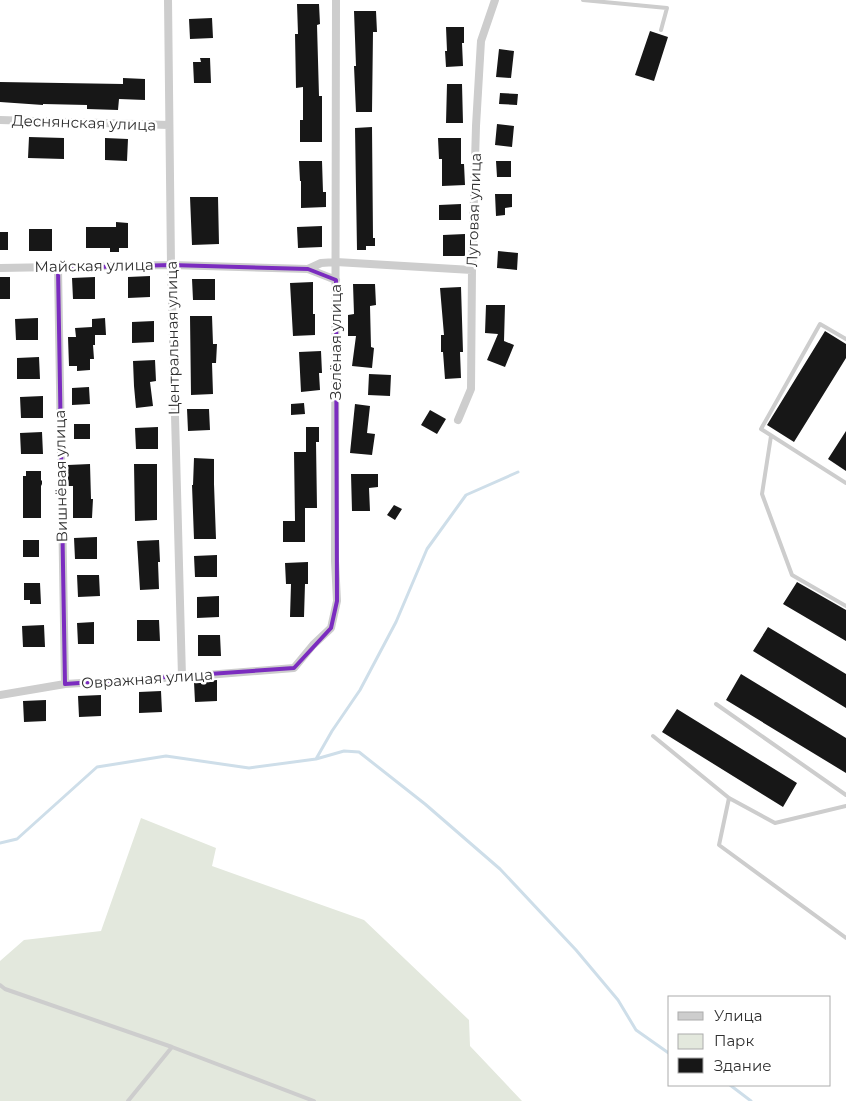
<svg xmlns="http://www.w3.org/2000/svg" width="846" height="1101" font-family="Montserrat,sans-serif">
<rect width="100%" height="100%" fill="#fff"/>
<path fill="#e3e8dd" d="M141 818 216 848 212 866 364 920 469 1020 470 1046 522 1101H0V961L24 940 101 931Z"/>
<g fill="none" stroke-linecap="round" stroke-linejoin="round">
<path stroke="#cedee9" stroke-width="3" d="M316 759 332 731 360 690 396 622 427 549 466 495 518 472
M0 843 17 839 97 767 166 756 249 768 316 759 344 751 359 752 425 804 500 869 576 950 618 1000 636 1030 670 1054
M730 1085 751 1101"/>
</g>
<path fill="#171717" d="M297 4H319L320 24 317 25 319 96H322V142H300V120H303V87L296 88 295 34H298Z
M354 11H376L377 32H373L372 112H356L354 66H356Z
M212 18 213 38 190 39 189 19Z
M446 27H464V43H462L463 66 446 67 445 51H447Z
M650 31 668 37 654 81 635 75Z
M499 49 514 51 511 78 496 77Z
M200 58H210L211 83H194L193 62H201Z
M123 78 145 79V100L119 99 118 110 87 109V105L43 104V105L0 102V82L123 84Z
M447 84H462L463 123H446Z
M500 93 518 94 517 105 499 104Z
M497 124 514 126 512 147 495 145Z
M372 127 373 238H375V246H366V250H357L355 128Z
M29 137 64 138V159L28 158Z
M105 138 128 139 127 161 105 160Z
M438 138H461V164H464L465 185 442 186V159H439Z
M299 161H322L323 192H326V207L301 208V181H300Z
M496 161H511V177H497Z
M495 194H512V207L505 208V215L496 216Z
M190 197H218L219 244 192 245Z
M461 204V220H439V205Z
M116 222 128 223V248H119V252H110V248H86V227H116Z
M322 226V247L298 248 297 227Z
M29 229H52V251H29Z
M0 232H8V250H0Z
M465 234V256H443V235Z
M498 251 518 253 517 270 497 268Z
M150 276V297L128 298V277Z
M0 277H10V299H0Z
M95 277V299H73L72 278Z
M192 279H215V300H193Z
M313 282V314H315V335L293 336 290 283Z
M353 284H375L376 305 370 306 371 347 374 348 372 368 352 366 356 336H348V315L354 314Z
M461 287 463 352H460L461 378 445 379 443 352H441V335H444L440 288Z
M486 305H505L504 341 514 345 505 367 487 360 498 334 485 333Z
M190 316H212L213 344H217L216 363H212L213 394 191 395Z
M38 318V340H16L15 319Z
M105 318 106 335H95V345H93L94 359H90V370L77 371V366H69L68 337H76L75 328 92 327V319Z
M154 321V342L132 343V322Z
M825 331 846 344V358L794 442 767 425Z
M321 351 322 373H319L320 390 301 392 299 352Z
M39 357 40 379H17V358Z
M155 360 156 381 150 382 153 406 136 408 134 386 133 361Z
M369 374 391 375 390 396 368 395Z
M89 387 90 404 72 405V388Z
M43 396V418H21L20 397Z
M304 403 305 414 291 415V404Z
M355 404 370 406 367 433 375 434 372 455 350 453Z
M187 409H209L210 430 188 431Z
M430 410 446 419 437 434 421 425Z
M74 424H90V439H74Z
M158 427V449H136L135 428Z
M306 427H319V442H316L317 508H305V542H283V521H295L294 452H306Z
M846 431V471L828 459Z
M42 432 43 454H21L20 433Z
M194 458 214 459V484L216 539H194L192 485H193Z
M90 464 91 499H93L92 518H73V486H68V465Z
M134 464H157V520L135 521Z
M26 471H41V480L42 481V484L41 486V518H23V476H26Z
M351 474H378V487L369 488 370 511H352Z
M394 505 402 509 395 520 387 515Z
M97 537V559H75L74 538Z
M23 540H39V557H23Z
M159 540 160 562H158L159 589 140 590 137 541Z
M217 555V577H195L194 556Z
M308 562V584H305L304 617H290L291 584H286L285 563Z
M77 575H99L100 596 78 597Z
M797 582 846 610V641L783 604Z
M24 583H40L41 604H30V600H24Z
M219 596V617L197 618V597Z
M137 620H159L160 641H137Z
M94 622V644H78L77 623Z
M44 625 45 647H23L22 626Z
M768 627 846 674V708L753 651Z
M198 635H220L221 656H198Z
M741 674 846 738V773L726 700Z
M217 680V701L195 702 194 682Z
M161 691 162 712 139 713V692Z
M101 695V716L79 717 78 696Z
M46 700V721L24 722 23 701Z
M677 709 797 783 783 807 662 732Z"/>
<g fill="none" stroke-linecap="round" stroke-linejoin="round">
<path stroke="#cdcdcd" stroke-width="4" d="M583 0 667 8 661 30
M846 339 820 324 761 429 846 483
M771 436 762 494 792 575 846 606
M716 704 846 795
M653 736 729 798 775 823 846 806
M729 798 719 845 846 938
M0 985 5 989 172 1047 314 1101
M128 1101 172 1047"/>
<path stroke="#cdcdcd" stroke-width="8" d="M168 0 171 265 182 677
M0 120 169 125
M0 268 171 265 308 269 336 280
M58 268 65 684
M308 269 321 263 336 262 472 270
M458 420 471 389 472 268 476 126 481 41 495 0
M0 695 65 684 182 677 294 668 313 645 331 628 337 601 335 561 336 0"/>
</g>
<path fill="none" stroke="#7b2cbf" stroke-width="4" stroke-linejoin="round" d="M171 265 308 269 336 280 337 601 331 628 294 668 65 684 58 268Z"/>
<g text-anchor="middle" stroke-width="5" stroke-linejoin="round" paint-order="stroke">
<g font-size="15" fill="#303030" stroke="#fff">
<text transform="translate(84 123) rotate(2)" y="5">Деснянская улица</text>
<text transform="translate(474 210) rotate(-88)" y="5">Луговая улица</text>
<text transform="translate(94 266) rotate(-1)" y="5">Майская улица</text>
<text transform="translate(173 338) rotate(-91)" y="5">Центральная улица</text>
<text transform="translate(336 342) rotate(-90)" y="5">Зелёная улица</text>
<text transform="translate(61 476) rotate(-91)" y="5">Вишнёвая улица</text>
<text transform="translate(147 679) rotate(-4)" y="5">Овражная улица</text>
</g>
</g>
<rect x="668" y="996" width="162" height="90" fill="#ffffff" stroke="#acacac"/>
<rect x="678" y="1012" width="25" height="8" fill="#cdcdcd" stroke="#acacac"/>
<text x="714" y="1021" font-size="15" fill="#303030">Улица</text>
<rect x="678" y="1034" width="25" height="15" fill="#e3e8dd" stroke="#acacac"/>
<text x="714" y="1046" font-size="15" fill="#303030">Парк</text>
<rect x="678" y="1058" width="25" height="15" fill="#171717" stroke="#acacac"/>
<text x="714" y="1071" font-size="15" fill="#303030">Здание</text>
</svg>
